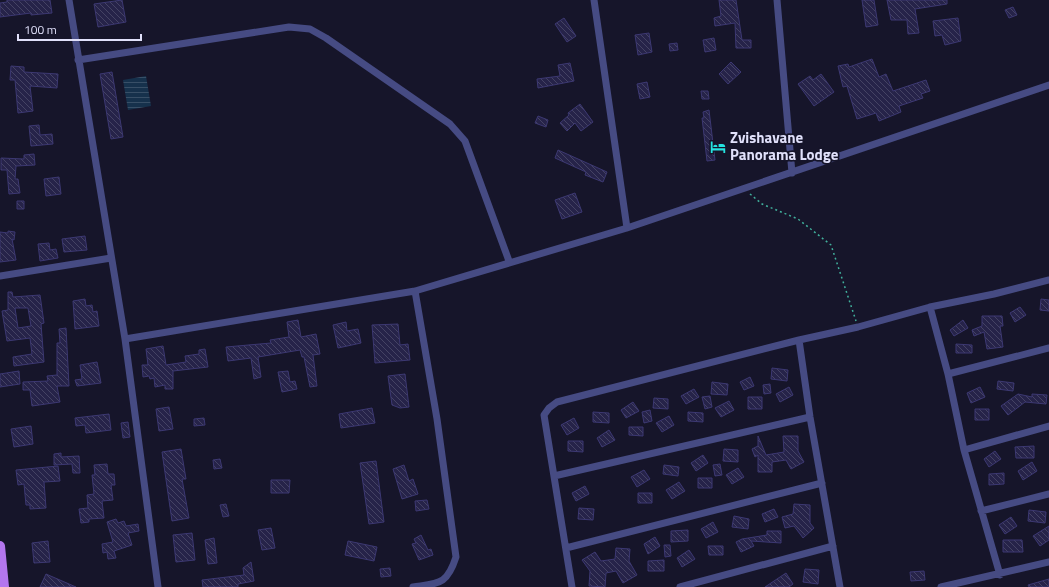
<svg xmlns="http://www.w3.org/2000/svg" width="1049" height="587" font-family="'Titillium Web',sans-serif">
<defs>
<pattern id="water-rules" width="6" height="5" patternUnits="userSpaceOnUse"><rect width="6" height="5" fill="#16314c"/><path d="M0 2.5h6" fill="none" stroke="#384f67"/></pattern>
<pattern id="building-back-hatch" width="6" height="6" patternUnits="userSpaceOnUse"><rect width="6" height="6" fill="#262349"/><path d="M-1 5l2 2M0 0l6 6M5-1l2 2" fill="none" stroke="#454364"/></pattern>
</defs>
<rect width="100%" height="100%" fill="#16152a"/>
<path fill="url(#water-rules)" d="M146 76 151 106 128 110 123 80Z"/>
<path fill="url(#building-back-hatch)" stroke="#3c3872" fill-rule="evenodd" d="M7 0H50L52 13 31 15V13L0 17V3L7 2Z
M122 0 126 22 98 27 94 4Z
M719 0H736L742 40H751V48H736L735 23 715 26 714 18 721 16Z
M862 0H874L878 25 866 27Z
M887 0H947V4L915 9 919 33 908 34 907 20H891Z
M1013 7 1017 15 1009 18 1005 10Z
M564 18 576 36 567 42 555 24Z
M958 18 961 41 945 45 942 35 935 36 933 21Z
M649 33 652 52 638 55 635 35Z
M714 38 716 50 705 52 703 40Z
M677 43 678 50 670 51 669 44Z
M872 59 879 77 886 74 893 91 926 80 930 91 921 94 923 98 899 106 901 112 879 121 876 113 857 119 847 86 843 87 838 66 848 64 849 67Z
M731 62 741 72 728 84 719 74Z
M570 63 574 81 538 88 537 79 560 76 558 65Z
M11 66 24 67V72L58 74 57 88 30 86 33 111 18 113 15 80H10Z
M112 72 123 137 111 139 100 74Z
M821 74 834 92 814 106 798 84 810 76 813 80Z
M647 82 650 97 640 99 637 84Z
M701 91H708L709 99H702Z
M580 104 593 122 581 131 575 123 567 131 560 123 569 115 568 113Z
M709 110 715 160 707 161 702 118H704L703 112Z
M538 116 548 120 546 127 535 123Z
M39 125 40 135 52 134 53 144 31 146 29 126Z
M558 150 607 172 603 182 585 175 586 172 555 158Z
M34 154 35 165 16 166 15 179H18L20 193 9 194 7 170H1V158L24 159V155Z
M59 177 61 194 46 196 44 179Z
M575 193 582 212 562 219 555 200Z
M17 201H24V209H17Z
M8 231 15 232 14 240 12 239 16 260 0 262V232L8 233Z
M85 236 87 250 64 252 62 239Z
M49 243 50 250 56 249 58 258 40 261 38 244Z
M8 292H12L13 297 40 295 44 323 41 324 44 362 14 366 13 357 32 354 30 338 7 341 2 311 8 310ZM15 308H28L31 326 18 328Z
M85 299 86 306 92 305 93 312 97 311 99 326 75 329 73 301Z
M1041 299 1049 300V311L1040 310Z
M1020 307 1026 315 1015 322 1010 313Z
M982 316H1002L1003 326H1000L1003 347 987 349 984 332 974 336 972 330 982 326Z
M298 320 301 337 316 334 320 354 313 355 317 386 310 387 304 357H302L300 350 258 357 261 377 254 379 251 358 228 361 226 347 271 343 270 340 289 337 287 322Z
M963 320 968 328 954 336 950 330Z
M346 322 347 331 358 329 361 343 338 348 333 325Z
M398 324 400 345 408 344 410 360 375 363 372 325Z
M66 328 69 386H57L60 402 32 406 30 390H23V382L48 381 47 376 57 375V343H60L59 329Z
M956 344 972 345V353H956Z
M163 346 166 365 186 362 185 356 199 354V350L205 349 208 367 173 371V389H165V385L155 387 154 378 150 379 149 376 143 377 142 365H148L146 349Z
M97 362 101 383 77 386 75 380 82 379 80 365Z
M772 368 788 370 787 381 771 379Z
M19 371 20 384 0 387V374Z
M288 371 290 382 295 381 297 389 282 392 278 372Z
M405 374 409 407 400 408 392 405 388 376Z
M750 377 754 386 744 390 740 382Z
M998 381 1014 383 1013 391 997 389Z
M712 382 728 384 727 395 711 394Z
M770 384 771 393 764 394 763 385Z
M789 387 793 395 780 402 776 394Z
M980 387 985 397 971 403 967 393Z
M694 389 699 397 686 404 681 396Z
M1018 394 1032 397V394L1047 395 1046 404 1025 402 1008 415 1001 406Z
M710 396 712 407 705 409 702 397Z
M748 397H762V409H748Z
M654 398 668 399V409L653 408Z
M729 401 734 410 721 417 715 408Z
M633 402 639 411 626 418 621 410Z
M169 407 173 429 159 431 156 409Z
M372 408 375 423 341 428 339 414Z
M975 409H989V420H975Z
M650 410 652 421 644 423 642 412Z
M593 412 609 413V423L593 422Z
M688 412 703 413V422L688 421Z
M109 414 111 430 86 433 85 425 76 426 75 418Z
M669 416 674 425 662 432 656 423Z
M204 418 205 425 194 426V419Z
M574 418 579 428 567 435 561 425Z
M128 422 130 437 123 438 121 423Z
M31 426 33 444 14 447 11 429Z
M629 427H643V436L629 435Z
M609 430 615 440 602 447 597 438Z
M758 436 766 455 784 452 783 436H798V451L804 462 791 469 786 460 772 462V472H758V455L755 457 752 449 758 446Z
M568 441H583V452L568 451Z
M1034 446V458H1016L1015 447Z
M181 449 186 479H182L189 518 172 521 162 452Z
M724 449 738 450V462L723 461Z
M995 451 1001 459 989 467 984 459Z
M61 453V457L79 456 80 473H73L72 464 54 465V454Z
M703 455 708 463 696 471 691 463Z
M220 459 222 468 214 469 213 460Z
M376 461 384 522 369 524 360 463Z
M1032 462 1037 471 1023 480 1018 471Z
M107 464 108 474H114L115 485H111L113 500 102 501 104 518 89 519V522L81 523 79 509 88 508 87 495 94 494 92 475H95L94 465Z
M720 464 722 475 715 476 713 465Z
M404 465 409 481 413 479 418 494 402 499 393 469Z
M664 465 679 467 678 476 663 474Z
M58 466 60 481 44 482 46 508 30 509V505H26L24 484 18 485 16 470Z
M738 468 744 477 732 484 726 475Z
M644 470 650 479 637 487 631 477Z
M1004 473V484L989 485V474Z
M698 478H712V488H698Z
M271 480H290L289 493H271Z
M679 482 685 491 672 499 666 490Z
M585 486 589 494 576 501 572 493Z
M638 493H652V503H638Z
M427 500 429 509 416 511 415 501Z
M226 504 229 516 223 517 220 505Z
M794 504 810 505V523L814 528 803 538 794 526 785 528 782 517 793 514Z
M579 508 594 509 593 520 578 519Z
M774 509 778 517 765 522 762 514Z
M1029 510 1046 512 1045 523 1028 521Z
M734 516 749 519 748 529 732 527Z
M1011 517 1017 526 1005 534 999 525Z
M116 519 118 523 124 521 126 526 138 524 139 531 128 533 132 545 114 551 116 558 108 559 107 552 103 553 102 544 113 542 107 522Z
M713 522 718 532 706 538 701 529Z
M1049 526V540L1040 546 1033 536Z
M271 528 275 548 262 550 258 530Z
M688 530V541L671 542V531Z
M767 531H781V543L751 541 754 546 741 552 736 542 742 539 767 535Z
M192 533 195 560 176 562 173 535Z
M421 535 428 550 431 549 433 555 419 560 412 544 416 543 414 539Z
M655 537 660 546 648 554 644 544Z
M214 538 217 563 208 564 205 540Z
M1003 540H1022L1023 552H1003Z
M48 541 50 562 34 563 32 543Z
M348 541 377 547 374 561 345 555Z
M664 545H670L671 556 665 557Z
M708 546H723V555H709Z
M616 548 630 549 629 561 637 575 623 583 616 571 606 573 605 587 589 586 590 571 582 560 595 552 601 561 615 559Z
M689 550 695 559 682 567 677 558Z
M664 560V571H648V561Z
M251 562 254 581 238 584V587H203L202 580 244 575 243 568Z
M390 568 391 576 381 577 380 569Z
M805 569 819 570 818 584 803 582Z
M924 571 925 580 911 581 910 572Z
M786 573 793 584 789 587H765Z
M46 574 76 587H40Z
M1049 579V587H1029L1028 585Z"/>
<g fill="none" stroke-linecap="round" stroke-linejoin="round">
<path stroke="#41b09c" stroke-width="1.5" stroke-dasharray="2 3" stroke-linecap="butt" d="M750 194 762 204 798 219 831 245 856 321"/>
<path stroke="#464b83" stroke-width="7" d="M69 0 125 339 158 587
M594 0 627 228
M777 0 792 173
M78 60 289 27 310 29 326 38 450 124 465 141 509 261
M0 276 111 258
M930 307 948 374 964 450 1000 575
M125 339 415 291 627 228 1049 85
M799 340 810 417 840 587
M948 374 1049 348
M964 450 1049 426
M554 476 810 417
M981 511 1049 494
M566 548 822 483
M413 587C439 583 447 585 456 557L437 419 415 291
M572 587 544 415 549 408 557 402 799 340 858 327 930 307 994 294 1049 280
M680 587 833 546
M941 587 1049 562"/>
<path stroke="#b376ee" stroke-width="10" d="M0 546 4 587"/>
</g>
<defs>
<g id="hotel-bare" transform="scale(1.2)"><path d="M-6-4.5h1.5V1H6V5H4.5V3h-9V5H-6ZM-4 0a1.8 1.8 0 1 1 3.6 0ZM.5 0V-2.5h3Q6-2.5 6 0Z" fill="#25e4e0" stroke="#16152a" stroke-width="2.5" paint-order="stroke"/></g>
</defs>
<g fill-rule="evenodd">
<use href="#hotel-bare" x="718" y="147"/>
</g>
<g text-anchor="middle" stroke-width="3.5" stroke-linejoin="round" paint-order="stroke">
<g font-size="15" font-weight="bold" fill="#e1e1fb" stroke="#16152a" text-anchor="start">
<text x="730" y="143">Zvishavane<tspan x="730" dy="17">Panorama Lodge</tspan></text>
</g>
</g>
<path d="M18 34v6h123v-6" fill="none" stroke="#e1e1fb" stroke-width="2"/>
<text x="24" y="34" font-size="12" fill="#e1e1fb" stroke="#16152a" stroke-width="3" paint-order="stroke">100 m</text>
</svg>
